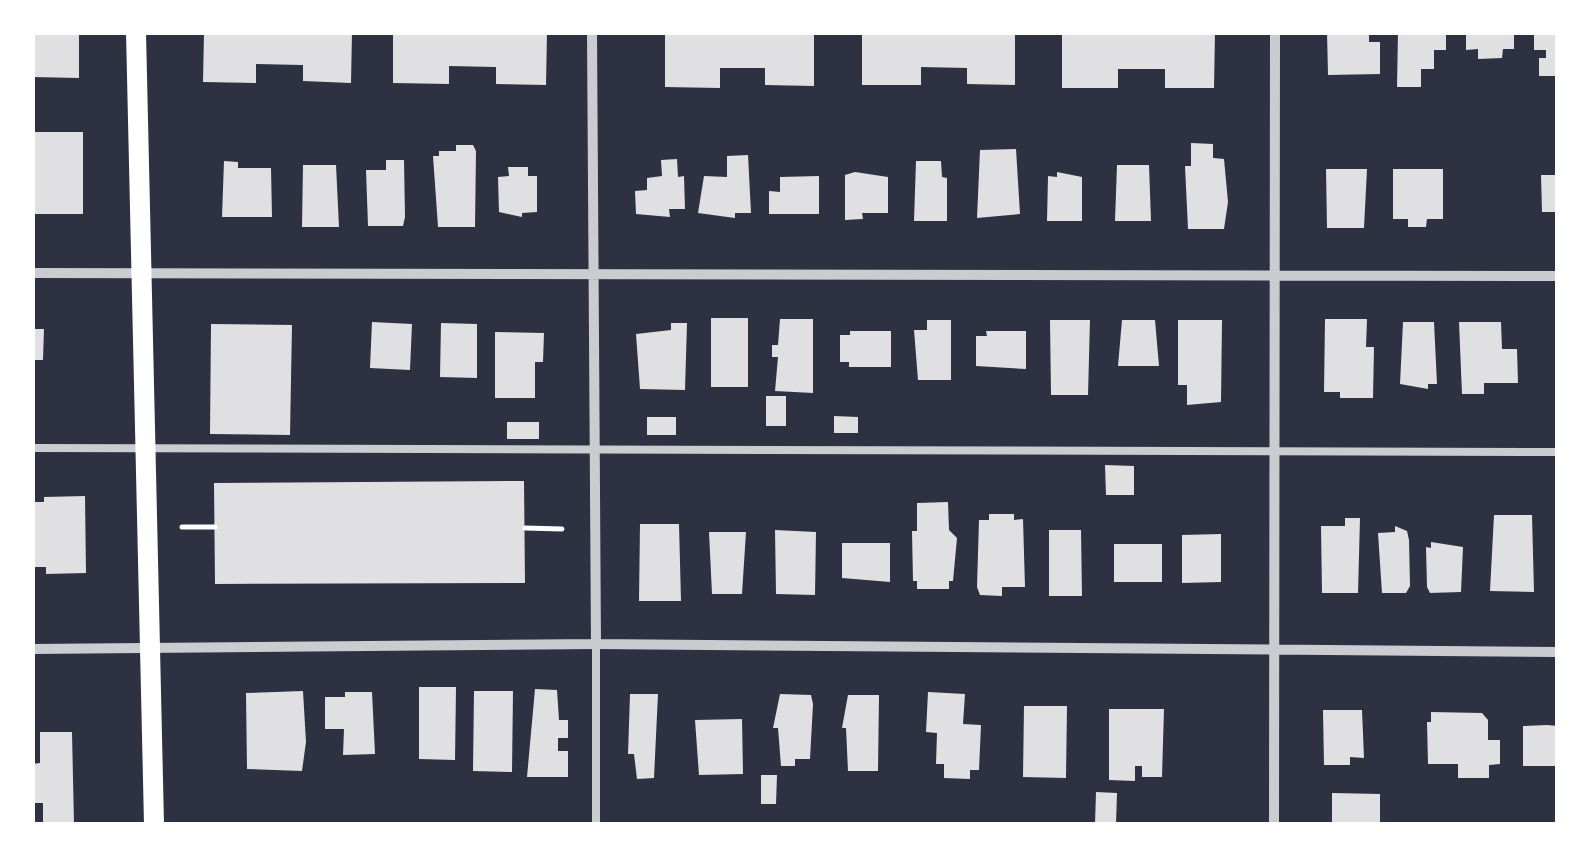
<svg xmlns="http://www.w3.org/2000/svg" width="1590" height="857" font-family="Lato,sans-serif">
<rect width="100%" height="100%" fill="#2d3142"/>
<path fill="#e0e0e3" d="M32 32H79V78L32 77Z
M204 32H352L351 83 303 81V65L256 64V83L203 82Z
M393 32H547L546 85 496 84V67L449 66V84L393 83Z
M665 32H814V86L765 85V68H720V88L665 87Z
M862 32H1015V85L967 84V68L921 67V85H862Z
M1062 32H1215L1214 88H1165V69H1118V88H1062Z
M1327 32H1369V42H1380V74L1328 75Z
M1398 32H1446V50H1434V69H1421V87H1397Z
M1466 32H1514V49H1503L1502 58 1478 59V49L1466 50Z
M1534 32H1558V76H1539V58H1546V50H1534Z
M32 132H83V214H32Z
M1191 143 1213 144V158L1224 159 1228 202 1224 229H1188L1185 166H1191Z
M456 145H473L476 151 475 227H438L433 156H439V151H456Z
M1016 149 1020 214 977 218 980 150Z
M748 155 751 213H735V218L698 213 704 176 727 177V156Z
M677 159 678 177 684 176 685 209H669L670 217 636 214 635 191 647 190V178L662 176 661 160Z
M386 160H404L405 217 403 226H368L366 170H386Z
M224 161 238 162V168H271L272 217H222Z
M916 161H941L942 177 947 178V221H914Z
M303 165H336L339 227H302Z
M1117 165H1149L1151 221H1115Z
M508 167H528V176H537V212L522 213V217L499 212 498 177 509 176Z
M1326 169H1367L1364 228H1327Z
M1393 169H1443V219H1427L1426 227H1408V219H1393Z
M855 172 888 177V213H862L863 219 845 220V175Z
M1057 172 1082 177V221H1047L1048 176 1057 177Z
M1541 175H1558V212H1542Z
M819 176V214H769V191L780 192V177Z
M711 318H748V387H711Z
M780 319H813V393L775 391 778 357H772V345H778Z
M1325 319H1367L1366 347H1374L1373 398H1340V392H1324Z
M927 320H951V380H918L914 330H927Z
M1050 320H1090L1088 395H1051Z
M1122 320H1155L1159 366H1118Z
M1178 320H1222L1221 402 1187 405V385H1178Z
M372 322 412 324 410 370 370 368Z
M1403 322H1434L1437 384H1428V389L1400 384Z
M1459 322H1501L1502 349H1517L1518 383H1484V394H1462Z
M441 323 477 324V378L440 377Z
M671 323H687L685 390 640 389 636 334 671 330Z
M211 324 292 325 290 435 210 434Z
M32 329H44L43 360H32Z
M850 331H891V367H849V362H840V335H850Z
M986 331H1026V369L976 366V336H987Z
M495 332 544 333 543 362H535V398H495Z
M766 396H786V426H766Z
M834 416 858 417V433H834Z
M647 417H676V435H647Z
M507 422H539V439H507Z
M1105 465 1134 466V495H1106Z
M524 481 525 583 215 584 214 483Z
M85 496 86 573 46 574V567H32V502H44V497Z
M948 502 949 530 957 538 953 581H949V589H917V581H913L912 531H917V503Z
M989 514H1014V520L1023 519 1025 587H1002V596L980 595 977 587 979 520H989Z
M1494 515H1532L1534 592 1490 591Z
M1345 518H1360L1358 593H1322L1321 526H1345Z
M640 524H679L681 601H639Z
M1395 526 1407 531 1409 540 1410 586 1406 593H1382L1378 533 1395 532Z
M775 530 816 532 815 595 776 594Z
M1049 530H1081L1082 596H1049Z
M709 532H746L742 594H712Z
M1221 534V582L1182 583V535Z
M1431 542 1463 547 1461 592 1430 593 1427 587 1426 547 1431 548Z
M842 543H890V582L842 578Z
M1114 544H1162V582H1114Z
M419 687H456L455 760 419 759Z
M535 689 557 690 559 720H568V738H558V751H568V777H527Z
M303 691 306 742 302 771 247 769 246 693Z
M474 691H513L512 772 473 771Z
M345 692H372L375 754 343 755 344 729H325V697H345Z
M928 692 965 694 963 724 981 725 979 770H970V779L944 778V764H936L937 733 926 732Z
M630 694H658L654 778 637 779 634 754H628Z
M780 694 811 695 813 704 810 759H795V766H781L778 728H773Z
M848 695H879L878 771H848L846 728H842Z
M1024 706H1067L1066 778 1023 777Z
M1109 709H1164L1162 777H1142V766H1135V781L1109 780Z
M1323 710H1362L1364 758 1350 757V765H1324Z
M1431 712 1482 713 1488 720V740H1500V764L1489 765V778H1458V764H1428L1427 722H1431Z
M742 719 743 774 699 775 695 720Z
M1547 725 1558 726V766H1523V726Z
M40 732H72L74 824H43V803H32V764L40 763Z
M761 775H777L776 804H761Z
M1096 792 1117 793 1116 824H1095Z
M1332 793 1380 794V824H1332Z"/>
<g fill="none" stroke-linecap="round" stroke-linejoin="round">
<path stroke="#fff" stroke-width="5" d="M182 527H215
M525 528 562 529"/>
<path stroke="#caccd0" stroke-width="8" d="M32 448 1558 452
M596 824V644"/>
<path stroke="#caccd0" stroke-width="10" d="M592 32 596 644
M32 273 1558 276
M32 649 596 644 1558 652
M1274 824 1275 32"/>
<path stroke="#fff" stroke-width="20" d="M136 32 154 824"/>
</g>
<rect width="1590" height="857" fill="none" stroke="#ffffff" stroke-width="70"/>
</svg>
